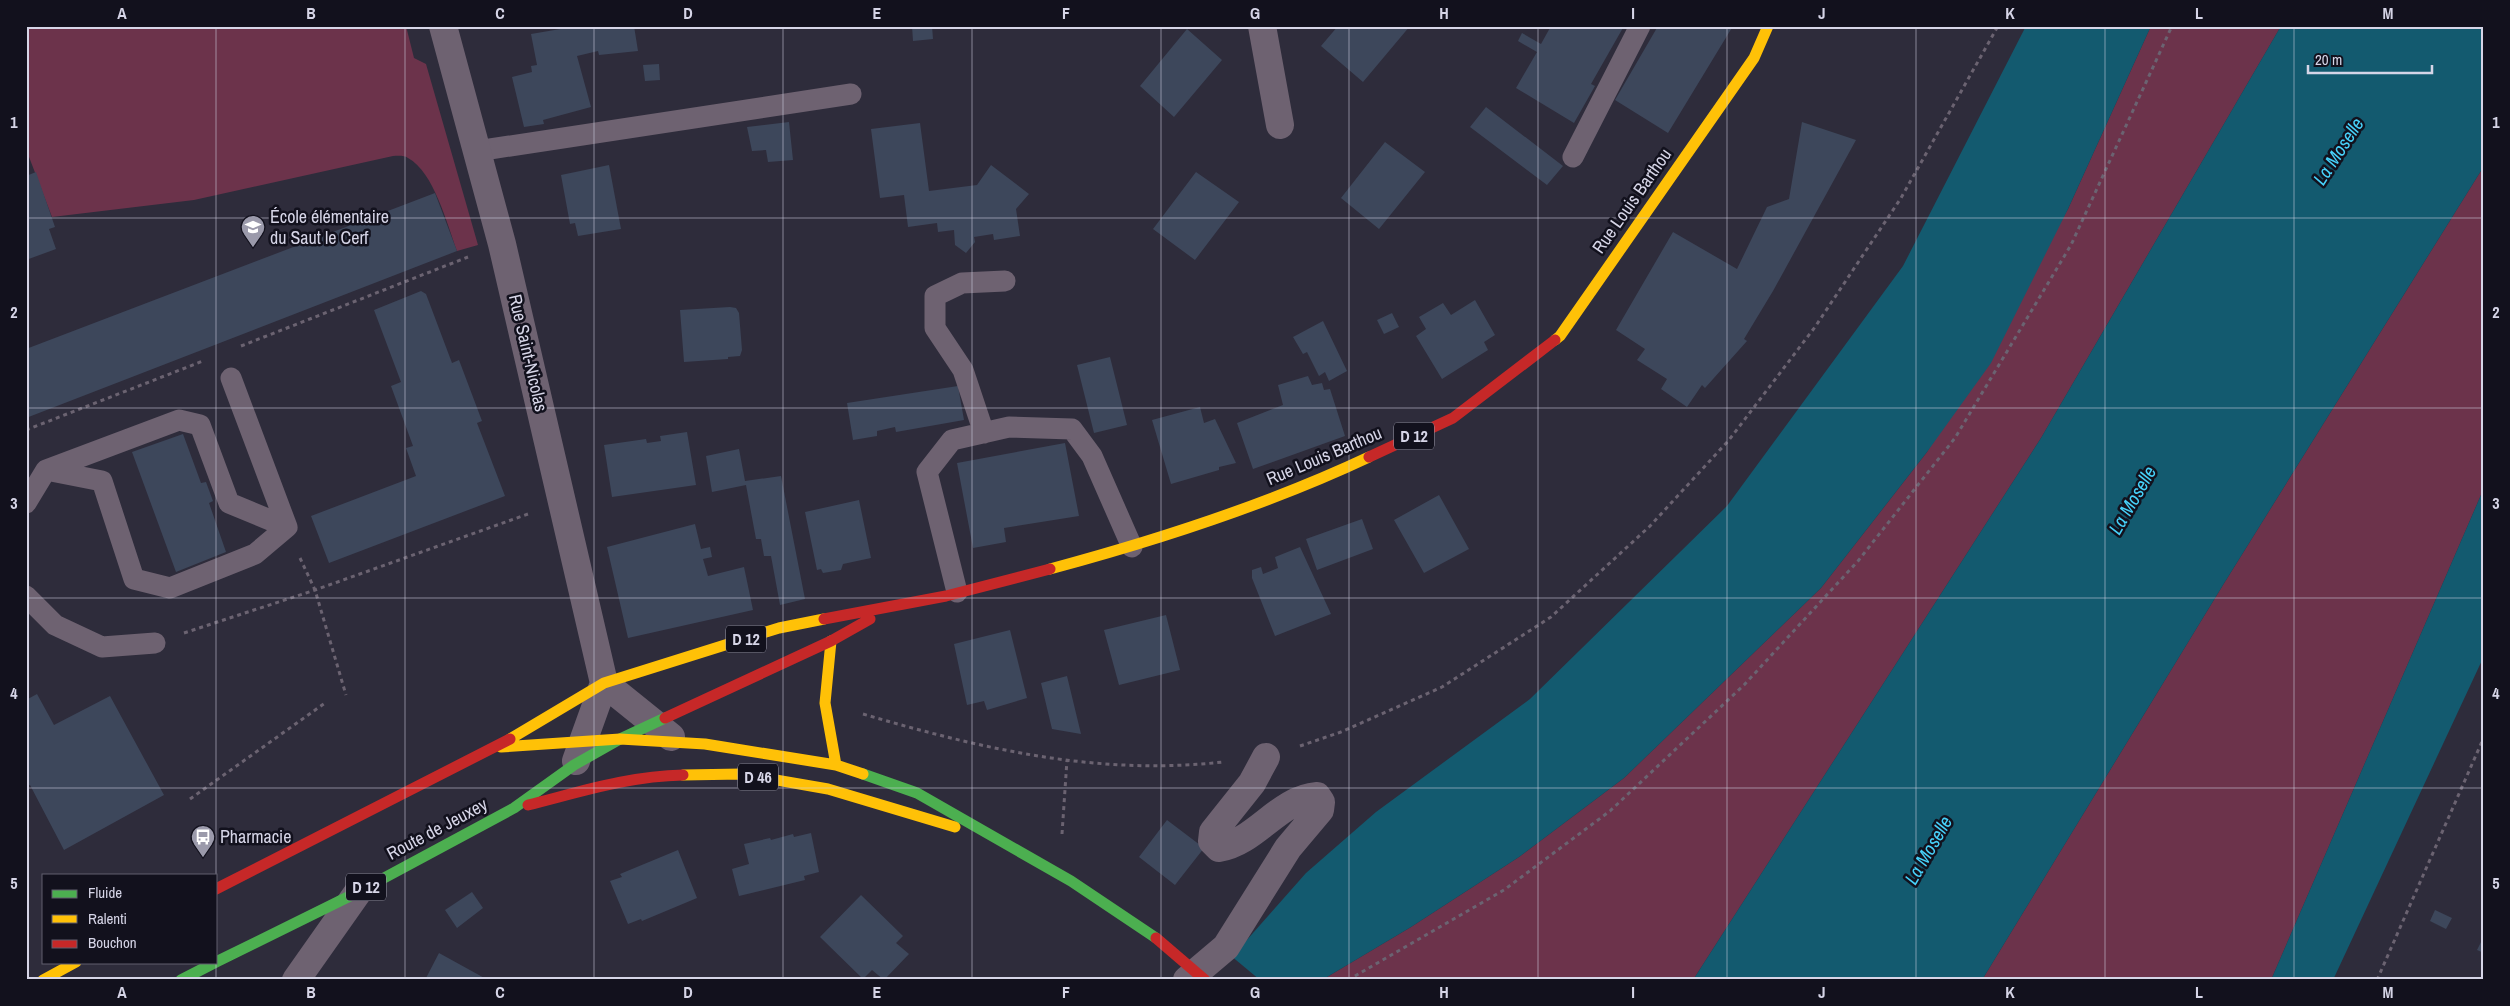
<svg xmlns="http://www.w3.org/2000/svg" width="2510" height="1006" font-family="'Archivo Narrow',sans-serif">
<rect width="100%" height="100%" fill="#2e2c3b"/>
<path fill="#6c334b" d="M26 26H406L414 58 426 64 478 245 457 251C447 224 434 172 408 158 404 155 397 156 393 156L194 200 52 217 26 149Z
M2151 26H2281L2041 438 1693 980H1322L1411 927 1519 857 1624 778 1821 588 1927 452 2068 209Z
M2484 166V488L2271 980H1982L2223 585Z"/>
<path fill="#135a6f" d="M2026 26H2151L2068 209 1991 363 1927 452 1821 588 1624 778 1519 857 1411 927 1322 980H1202L1230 959 1306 873 1376 812 1530 699 1727 506 1903 266Z
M2281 26H2484V166L2223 585 1982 980H1693L2041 438Z
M2484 488V656L2333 980H2271Z"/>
<path fill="#2e2c3b" d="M1230 955 1260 980H1199Z"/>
<path fill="#3d475b" d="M578 26H634L638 51 599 55 598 51 577 56 591 107 543 120 544 124 524 127 512 77 532 72 531 66 537 65 531 34Z
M912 26H932L933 39 913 41Z
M1338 26H1410L1363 82 1321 46Z
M1551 26H1624L1591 84 1595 86 1574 123 1516 88 1537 52 1518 41 1522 33 1541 44Z
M1658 26H1733L1668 133 1615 100Z
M1187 29 1222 60 1174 117 1140 86Z
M659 64 660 80 645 81 643 65Z
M1486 107 1563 166 1547 185 1470 127Z
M789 122 793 160 768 162 766 150 752 151 747 127Z
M1802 122 1856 140 1773 291 1747 334 1744 339 1747 341 1705 388 1702 385 1687 407 1661 389 1667 379 1637 360 1645 349 1616 330 1673 232 1737 269 1767 207 1789 199Z
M920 123 929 191 977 185 991 165 1029 194 1016 209 1020 236 994 240 993 234 974 237 975 242 966 253 955 245 954 230 938 232 937 223 908 227 904 195 880 198 871 129Z
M1385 142 1425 172 1379 229 1341 198Z
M609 165 621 229 578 236 575 223 570 224 561 175Z
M36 172 55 227 49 229 56 249 26 260V176Z
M1196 172 1239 202 1195 260 1153 229Z
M435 193 457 251 26 418V349Z
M421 291 426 294 452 363 459 360 482 421 477 423 505 496 329 563 311 516 416 476 406 448 413 446 391 386 401 382 374 310Z
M1475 300 1495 335 1484 342 1488 350 1442 379 1416 336 1426 329 1419 317 1443 303 1451 315Z
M730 307 736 308 739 313 742 350 740 356 728 357V359L684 362 680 310Z
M1392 313 1399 327 1384 334 1377 320Z
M1323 321 1347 371 1329 381 1325 372 1319 376 1307 352 1303 354 1293 337Z
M1110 357 1127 425 1094 433 1077 365Z
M1308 376 1312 385 1322 383 1324 390 1330 389 1345 436 1253 469 1237 423 1283 405 1278 385Z
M958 386 964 420 896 432 895 427 877 431V436L853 440 847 403Z
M1200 407 1204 423 1215 419 1236 463 1219 467V470L1171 484 1152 420Z
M687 432 696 485 612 497 604 445 646 439 647 443 661 441 660 436Z
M183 434 201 483 206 482 213 501 209 503 226 552 176 572 132 452Z
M1065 443 1079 516 1004 528 1006 542 973 548 957 463Z
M739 449 745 481 781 476 805 599 780 605 771 556H764L761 539H756L746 485 712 492 706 456Z
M1439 495 1469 549 1424 573 1394 520Z
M859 500 871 558 843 564 841 570 823 573 821 569 817 570 805 512Z
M1362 519 1373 549 1317 570 1306 539Z
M695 524 701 549 710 547 712 557 703 559 708 576 744 567 753 610 628 638 607 547Z
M1300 547 1331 614 1275 636 1252 578V570L1261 567 1263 574 1278 568 1275 557Z
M1166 615 1180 670 1119 685 1104 630Z
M1010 630 1027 698 987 710 984 701 967 705 954 644Z
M1067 676 1081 734 1052 729 1041 683Z
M37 694 54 725 110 696 164 795 64 850 30 785 26 786V700Z
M1167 820 1204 848 1175 885 1139 857Z
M811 833 819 872 804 876 805 880 739 896 732 869 749 864 744 844 770 838 771 840 793 834 794 837Z
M678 850 697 898 642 921 641 919 628 924 610 881 622 877 620 874Z
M472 892 483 908 457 928 445 910Z
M861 895 903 936 896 943 909 954 884 980 872 970 863 979 820 937Z
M2435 910 2452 918 2446 929 2430 921Z
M2484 936V953L2477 950Z
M439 953 488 980H425Z"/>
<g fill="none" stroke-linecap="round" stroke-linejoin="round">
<path stroke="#6b6371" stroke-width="3" stroke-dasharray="4 4" stroke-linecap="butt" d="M241 346 468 257
M26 430 203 361
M300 558 315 590 346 695
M184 633 315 590 528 514
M863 714C982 749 1098 776 1223 762
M1300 746 1341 732 1442 687 1551 617 1650 526 1729 440 1815 327 1901 198 1998 26
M190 799 325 703
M1062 834 1067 760
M1348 980 1504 890 1610 811 1744 685 1858 561 1955 438 2071 245 2172 26
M2377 980 2484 737"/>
<path stroke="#6e6271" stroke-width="21" d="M477 151 851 94
M1573 157 1640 26
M984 433 963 370 935 328V296L962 283 1005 281
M46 470 102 481 134 579 170 588 255 554 287 527 231 378
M26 503 46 470 179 420 200 425 229 503 287 527
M957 592 927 472 952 440 1009 427 1072 429 1092 456 1132 547
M26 596 55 625 102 647 155 643"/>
<path stroke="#6e6271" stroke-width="28" d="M443 26 502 244 604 683
M1262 26 1280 125
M604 683 671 737
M576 761 604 683
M296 980 358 892
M1187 980 1226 947 1288 848 1320 810 1321 802 1317 796C1279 799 1256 842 1219 848L1212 841 1213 832 1252 783 1266 757"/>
<path stroke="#4caf50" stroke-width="11" d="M863 774 917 793 1071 881 1156 938
M216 962 358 892 514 808 574 765 620 739 665 718
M181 980 216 962"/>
<path stroke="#ffc107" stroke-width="11" d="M1555 340 1560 336 1754 58 1768 26
M1050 569C1158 540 1267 505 1369 457
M831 641 825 703 836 765
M510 739 604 683 779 628 824 619
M501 747 620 739 705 744 836 765 863 774
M683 775 742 774 828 789 955 827
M43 980 76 962"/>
<path stroke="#c62828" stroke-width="11" d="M1369 457 1453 418 1555 340
M824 619 946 596 1050 569
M665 718 831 641 870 619
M528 805C580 792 629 776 683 775
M216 889 510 739"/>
<path stroke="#c62828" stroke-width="11" d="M1156 938 1205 980"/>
</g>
<path fill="none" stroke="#d6d5e7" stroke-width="1" stroke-opacity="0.55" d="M216 26V980M405 26V980M594 26V980M783 26V980M972 26V980M1161 26V980M1349 26V980M1538 26V980M1727 26V980M1916 26V980M2105 26V980M2294 26V980M26 218H2484M26 408H2484M26 598H2484M26 788H2484"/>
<defs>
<g id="school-pin" transform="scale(1.25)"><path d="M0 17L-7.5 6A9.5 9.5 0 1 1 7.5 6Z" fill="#9b9aab" stroke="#12111d"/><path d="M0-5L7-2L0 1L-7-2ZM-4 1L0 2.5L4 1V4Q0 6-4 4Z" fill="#fff"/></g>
<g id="bus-pin" transform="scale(1.25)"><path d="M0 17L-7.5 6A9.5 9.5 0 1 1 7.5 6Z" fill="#9b9aab" stroke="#12111d"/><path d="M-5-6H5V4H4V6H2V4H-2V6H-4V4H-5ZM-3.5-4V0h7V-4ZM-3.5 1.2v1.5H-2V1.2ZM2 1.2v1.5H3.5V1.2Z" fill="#fff"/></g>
</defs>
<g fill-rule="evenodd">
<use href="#school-pin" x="253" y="227"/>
<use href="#bus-pin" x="203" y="837"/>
</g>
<g text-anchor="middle" stroke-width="5" stroke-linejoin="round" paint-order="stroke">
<g fill="#12111d" stroke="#9b9aaa" stroke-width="1">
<rect x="1394" y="422.5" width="40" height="27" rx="4"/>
<rect x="726" y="625.5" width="40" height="27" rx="4"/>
<rect x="738" y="763.5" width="40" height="27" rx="4"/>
<rect x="346" y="873.5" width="40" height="27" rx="4"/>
</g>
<g font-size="16" font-weight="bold" fill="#d6d5e7">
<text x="1414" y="442">D 12</text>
<text x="746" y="645">D 12</text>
<text x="758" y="783">D 46</text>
<text x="366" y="893">D 12</text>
</g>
<g font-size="18" fill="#d6d5e7" stroke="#12111d">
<text transform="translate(1632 201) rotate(-55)" y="6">Rue Louis Barthou</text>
<text transform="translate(528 353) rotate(77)" y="6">Rue Saint-Nicolas</text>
<text transform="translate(1324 456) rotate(-23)" y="6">Rue Louis Barthou</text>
<text transform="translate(437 829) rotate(-28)" y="6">Route de Jeuxey</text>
</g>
<g font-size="18" fill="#d6d5e7" stroke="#12111d" text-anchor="start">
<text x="270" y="223">École élémentaire<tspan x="270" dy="21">du Saut le Cerf</tspan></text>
<text x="220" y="843">Pharmacie</text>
</g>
<g font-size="19" font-style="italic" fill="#47d1f9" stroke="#12111d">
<text transform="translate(2338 151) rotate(-57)" y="7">La Moselle</text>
<text transform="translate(2132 500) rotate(-60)" y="7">La Moselle</text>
<text transform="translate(1928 850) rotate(-60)" y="7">La Moselle</text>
</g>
</g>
<rect width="2510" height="1006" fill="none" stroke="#12111d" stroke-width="55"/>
<rect x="42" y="874" width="175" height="90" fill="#12111d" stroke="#605f6e"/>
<rect x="52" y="890" width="25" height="8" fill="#4caf50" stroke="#605f6e"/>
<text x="88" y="898" font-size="15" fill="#d6d5e7">Fluide</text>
<rect x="52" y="915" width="25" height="8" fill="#ffc107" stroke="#605f6e"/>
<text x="88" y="924" font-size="15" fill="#d6d5e7">Ralenti</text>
<rect x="52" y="940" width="25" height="8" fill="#c62828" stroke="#605f6e"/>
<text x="88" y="948" font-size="15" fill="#d6d5e7">Bouchon</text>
<path d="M2308 65v8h124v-8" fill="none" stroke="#d6d5e7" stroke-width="2.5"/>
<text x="2315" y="65" font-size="15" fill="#d6d5e7" stroke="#12111d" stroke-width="4" paint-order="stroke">20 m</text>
<rect x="28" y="28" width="2454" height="950" fill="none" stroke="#d6d5e7" stroke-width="2"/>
<g font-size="16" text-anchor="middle" font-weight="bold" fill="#d6d5e7">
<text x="122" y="19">A</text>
<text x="311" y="19">B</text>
<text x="500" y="19">C</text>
<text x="688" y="19">D</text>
<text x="877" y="19">E</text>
<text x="1066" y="19">F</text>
<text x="1255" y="19">G</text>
<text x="1444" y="19">H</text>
<text x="1633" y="19">I</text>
<text x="1822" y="19">J</text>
<text x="2010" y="19">K</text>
<text x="2199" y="19">L</text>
<text x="2388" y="19">M</text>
<text x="14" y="128">1</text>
<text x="2496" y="128">1</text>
<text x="14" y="318">2</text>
<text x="2496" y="318">2</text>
<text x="14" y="509">3</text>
<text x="2496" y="509">3</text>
<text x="14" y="699">4</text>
<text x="2496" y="699">4</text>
<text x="14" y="889">5</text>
<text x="2496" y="889">5</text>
<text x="122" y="998">A</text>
<text x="311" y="998">B</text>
<text x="500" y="998">C</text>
<text x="688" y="998">D</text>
<text x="877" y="998">E</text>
<text x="1066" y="998">F</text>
<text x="1255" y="998">G</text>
<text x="1444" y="998">H</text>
<text x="1633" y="998">I</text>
<text x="1822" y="998">J</text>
<text x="2010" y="998">K</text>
<text x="2199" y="998">L</text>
<text x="2388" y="998">M</text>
</g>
</svg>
